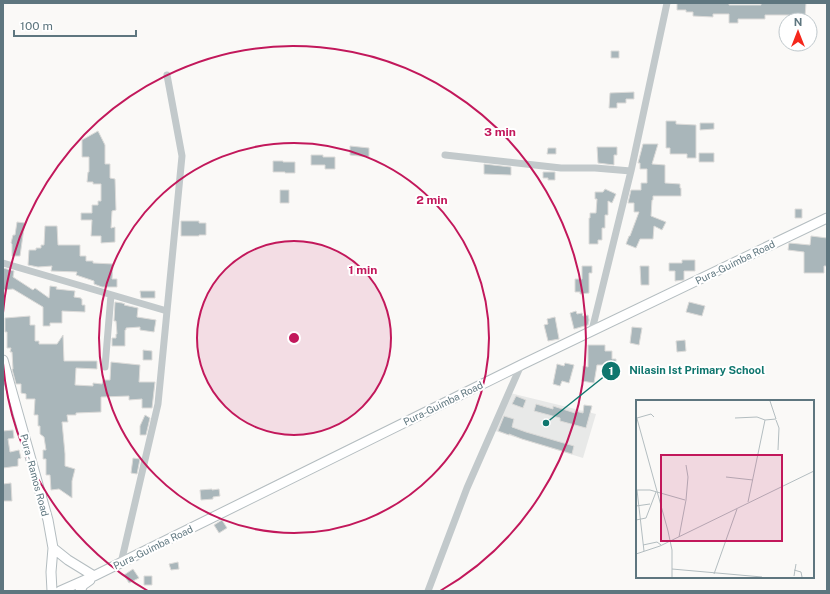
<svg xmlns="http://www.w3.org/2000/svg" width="830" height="594" font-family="'Public Sans',sans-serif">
<rect width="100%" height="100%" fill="#faf9f7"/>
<path fill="#e8e9e8" d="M510 393 596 414 583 458 495 431Z"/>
<path fill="#a9b6ba" stroke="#dcdbd9" d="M677 3H729V5H761V3H806L805 17 789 16V15H765V19H738V23H729V14H713V17L693 16V12H686V10H677Z
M611 51H619V58H611Z
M634 92V99H626V103H617V108H609L610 93Z
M666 121H676V124L696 125V158H687V154H670V148H666Z
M700 123H714V129L700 130Z
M98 131 105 145V164H110V178L115 179 116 210 112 211 111 228 115 227V242L101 243V236H91L92 220H81V213H92V205H98V201H101V184H93V182H87L88 172H89V157H82V140Z
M643 144H658L652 164 665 165V183L680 184V188H681V196H653V200H652L651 216 666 222 662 230 654 226 653 239H640L636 248 626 244 629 236H630L639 212H634V203H628L631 190H641V183H647V169H640V163H638Z
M350 146 369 148V157L350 155Z
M597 147H617V155H614V165L598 163Z
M548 148H556V154H547Z
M699 153H714V162H699Z
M311 155H323V157H335V169H325V165H311Z
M273 161H283V162H295V173H285V172H273Z
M484 164 511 167V175L484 174Z
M543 172H555V180H548V178H543Z
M605 189 616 194 612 203 608 201V215H605V228H602V240H598V244H589V218H590V213H596L597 199H595V192H603Z
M280 190H289V203H280Z
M795 209H802V218H795Z
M181 221H199V223H206V235H199V236H181Z
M17 222 25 223 23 235 20 256H12V244L11 243 13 235H15Z
M45 226H57L58 245H80V256H86V261H93V263L113 264 112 279H117V287H102L94 284V281L76 275 77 272 51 271 52 266 38 267 28 265 29 250H36V248H41V245H44Z
M811 236 827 238V266H824V273H804V252L788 250 789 243 810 245Z
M682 260H695V271H684V280L675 281V271H669V263H682Z
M582 266H592V273H589V293L580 294V292H575V279H582Z
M640 266H649V285H641Z
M3 268 14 271 13 277 33 290 35 288 49 298 50 286 57 287 56 289 75 291 74 297 81 298V299H82V305H85V312L62 311V323H50V326H43V307L13 289 3 290Z
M140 291H155V298H141Z
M115 302 122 303 125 304 124 305 138 308 137 317 156 320 154 332 140 330V327L126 328V330H125V346H112V338H116V334H117L116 321H114Z
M689 302 705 306 702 316 686 312Z
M576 311 577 314 582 313 583 316 588 315 589 320 588 325 574 329 570 313Z
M30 316V325H35V341H39V344H57L63 335 64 361H97V369L76 368 75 385 93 386V383L102 384 103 380H110L111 362 140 365 139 382H155L152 408H142V399L129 400V396L101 397V412L76 413V415H67L68 422H62L65 454V466L75 469 72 481V498L59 489 51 490 50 475H46V459H43V450H46L44 437 40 434V426H38V415H34L35 399H26V394L21 393V384H16L12 369H13L12 352H10L11 348H7V332H5V318Z
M555 317 559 339 548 341 544 325 548 324 547 319Z
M632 327 642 328 639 345 630 343Z
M685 340 686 351 677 352 676 341Z
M588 345H605V351H612V359H616V365H597L594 383 582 381 583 366 588 367Z
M143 350 152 351V360H143Z
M565 363 574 365 569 383 562 381 560 386 553 384 557 364 564 366Z
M516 396 526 400 523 408 512 404Z
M536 404 553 409V406L575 413V411L583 413 584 405 592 406 586 428 560 421V418L534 411Z
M145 415 150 418 146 435H140V426Z
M504 416 514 419 512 427 526 432 574 446 572 454 522 439 509 434V435L498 431Z
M13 430 14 438 8 439 10 452 19 450 21 458 18 459V466L3 468V431Z
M133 458 140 459 137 474 131 473Z
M11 483 12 501H3V484Z
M212 489V490L219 489 220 496 213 497V499L201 500 200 490Z
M222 520 227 528 219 533 214 525Z
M178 562 179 569 171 570 169 564Z
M133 569 139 578 129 583 124 575Z
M144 576H152V585H144Z"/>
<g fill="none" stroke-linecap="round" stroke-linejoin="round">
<g stroke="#b4bdc0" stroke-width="11">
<path id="secondary" d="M3 360 48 520 53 548 51 572 52 591
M53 548 68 560 94 576
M60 591 94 576 521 365 827 218
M80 591 83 585 90 580"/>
</g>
<path stroke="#c2c9cb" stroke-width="7" d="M445 155 561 168H595L631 171
M3 263 167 311
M592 330 631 171 667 3
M105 367 111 295
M121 563 158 404 182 156 167 75
M428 591 467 488 521 365"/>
<use href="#secondary" stroke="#fff" stroke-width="9"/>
</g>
<circle cx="294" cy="338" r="97" fill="#c2185b" fill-opacity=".12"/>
<g fill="none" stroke="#c2185b" stroke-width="2">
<circle cx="294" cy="338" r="97"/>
<circle cx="294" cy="338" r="195"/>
<path d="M148 591A292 292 0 0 1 3 363M3 313A292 292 0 1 1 440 591"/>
</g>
<g text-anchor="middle" stroke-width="4" stroke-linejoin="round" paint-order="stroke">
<g font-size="10" fill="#5e767f" stroke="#fff">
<text transform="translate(735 262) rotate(-26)" y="4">Pura-Guimba Road</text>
<text transform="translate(443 403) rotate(-26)" y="4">Pura-Guimba Road</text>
<text transform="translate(35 475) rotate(75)" y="4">Pura - Ramos Road</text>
<text transform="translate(153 547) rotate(-26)" y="4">Pura-Guimba Road</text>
</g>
</g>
<g transform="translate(636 400)">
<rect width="178" height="178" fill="#faf9f7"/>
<path fill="none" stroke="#b3bdc0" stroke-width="1" d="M0 15 32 131 36 150V177M1 18 15 14 18 17M99 18 121 17 129 20M140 20 143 28 142 50M90 77 117 80M1 90 8 151M1 90H14L49 100M112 102 129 20 140 19 134 1M0 106 14 104M0 120 10 118 20 92M43 137 50 100 52 77 50 65M7 145 21 142 25 145M0 154 24 146 178 71M36 169 126 177M158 170 165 172 166 177M78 174 101 109M158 176 160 164"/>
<path fill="#c2185b" fill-opacity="0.15" stroke="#c2185b" stroke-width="2" d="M25 55H146V141H25Z"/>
<rect width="178" height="178" fill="none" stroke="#5e767f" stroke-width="2"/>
</g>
<circle cx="294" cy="338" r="6" fill="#c2185b" stroke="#fff" stroke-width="2"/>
<g font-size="12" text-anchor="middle" font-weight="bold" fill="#c2185b" stroke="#fff" stroke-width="4" stroke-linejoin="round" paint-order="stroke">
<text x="500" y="136">3 min</text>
<text x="432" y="204">2 min</text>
<text x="363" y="274">1 min</text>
</g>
<path fill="none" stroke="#0f766e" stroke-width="1.5" d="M546 423L611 371"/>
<g fill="#0f766e" stroke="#fff" stroke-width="1.5">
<circle cx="546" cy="423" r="4"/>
<circle cx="611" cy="371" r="10"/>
</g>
<g font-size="12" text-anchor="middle" font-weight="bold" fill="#fff">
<text x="611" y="375">1</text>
</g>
<g font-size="11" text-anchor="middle" font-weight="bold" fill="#0f766e" stroke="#fff" stroke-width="4" stroke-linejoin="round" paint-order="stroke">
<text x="697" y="374">Nilasin Ist Primary School</text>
</g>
<rect width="830" height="594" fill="none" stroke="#5e767f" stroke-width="8"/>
<g transform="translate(798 32)"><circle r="19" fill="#ffffff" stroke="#bfc8cc"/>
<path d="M0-3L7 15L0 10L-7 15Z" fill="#f5271c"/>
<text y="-6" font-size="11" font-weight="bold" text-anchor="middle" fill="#5e767f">N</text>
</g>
<path d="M14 30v6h122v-6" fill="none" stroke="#5e767f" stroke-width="2"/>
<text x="20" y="30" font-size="12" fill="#5e767f" stroke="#ffffff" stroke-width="3" paint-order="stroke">100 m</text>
</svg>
